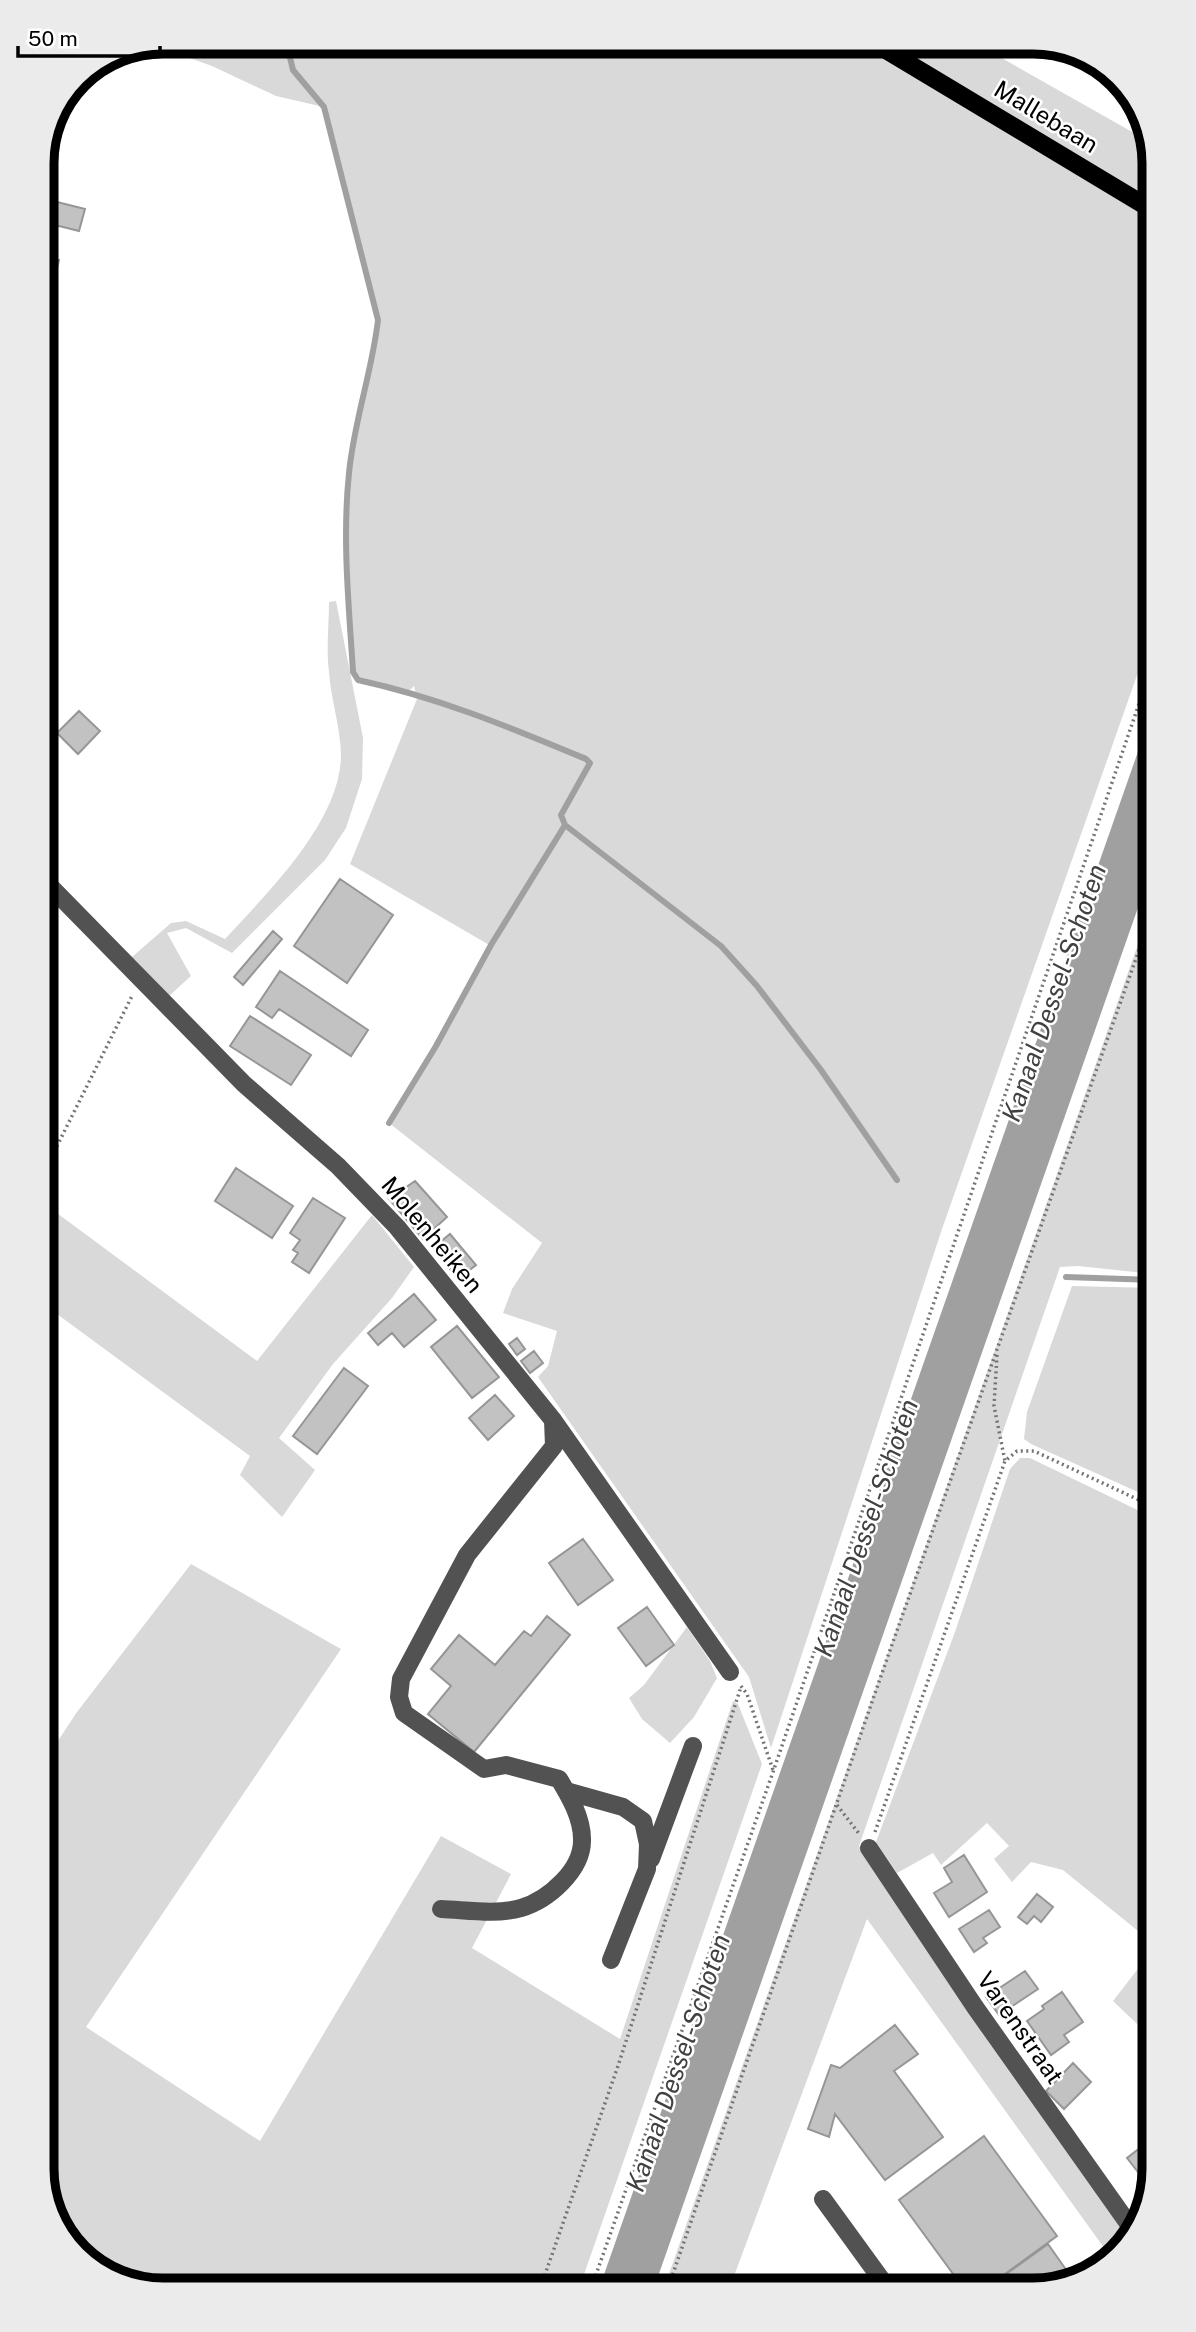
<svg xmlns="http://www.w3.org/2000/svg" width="1196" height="2332" font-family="'Public Sans',sans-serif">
<rect width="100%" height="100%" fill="#fff"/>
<path fill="#d9d9d9" d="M975 43 1150 142 1154 163V627L942 1229 771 1748 749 1677 538 1377 548 1366 557 1331 503 1313 512 1289 542 1243 389 1123 436 1046 491 946 350 864 417 699 414 686 409 691 358 680 353 672C349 606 342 540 349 473 354 421 372 372 378 320L324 107 276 96 212 66 170 51Z
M336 601 363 738 362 779 346 828 325 860 232 953 186 928 167 933 191 976 169 996 132 957 171 923 186 921 225 939C268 892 339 823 341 757 341 728 331 701 329 672 326 649 329 625 329 602Z
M1154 899V1274L1078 1266 1060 1267 859 1846 1002 2058 1131 2239 1110 2256 867 1919 731 2284 665 2285Z
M46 1205 257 1361 372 1215 414 1267 392 1298 333 1364 279 1438 315 1470 282 1517 240 1475 250 1456 42 1303V1212Z
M1072 1286 1154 1288V1487L1149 1497 1031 1444 1024 1439 1027 1412Z
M1020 1458H1030L1154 1518V1944L1063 1870 1031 1862 1012 1882 994 1859 1009 1846 987 1823 941 1865 933 1853 897 1873 876 1842 955 1632 1010 1469Z
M191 1564 341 1649 86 2027 260 2141 441 1836 511 1874 472 1948 620 2039 733 1701 738 1704 762 1764 580 2286 155 2290 90 2265 51 2215 42 2169V1765L77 1712Z
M687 1627 710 1661 717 1678 694 1717 670 1743 642 1719 629 1698 644 1685Z
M1154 1948V2040L1113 2001Z"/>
<path fill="#a0a0a0" d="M1154 706V862L655 2285 600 2286Z"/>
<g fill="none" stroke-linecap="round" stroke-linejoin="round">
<path stroke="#a0a0a0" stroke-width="6" d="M288 49 293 70 324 107 378 320C372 372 354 421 349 473 342 540 349 606 353 672L358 680C440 698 509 727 586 759L590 763 561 815 565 825 721 946 757 986 821 1070 897 1180
M389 1123 436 1046 491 945 565 825
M1066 1277 1154 1280"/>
</g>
<path fill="#c2c2c2" stroke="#969696" stroke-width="2" d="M53 201 85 209 79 231 47 223Z
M42 256 59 260 54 280 42 276Z
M79 711 100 731 78 754 57 733Z
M340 879 393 915 347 983 294 946Z
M273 931 282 939 243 985 234 977Z
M280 971 368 1030 351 1056 279 1009 272 1018 256 1007Z
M250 1016 311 1055 291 1085 230 1046Z
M236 1168 293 1206 272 1238 215 1201Z
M415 1181 447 1217 423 1239 389 1199Z
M313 1198 345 1218 309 1273 292 1262 298 1253 293 1250 300 1240 290 1233Z
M450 1234 476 1265 458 1279 433 1248Z
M414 1294 436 1320 404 1347 392 1333 378 1345 368 1333Z
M457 1326 499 1377 472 1398 431 1347Z
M517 1338 525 1349 517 1355 509 1344Z
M534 1351 543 1363 530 1373 521 1361Z
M344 1368 368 1386 317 1454 293 1436Z
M495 1395 514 1416 488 1440 469 1418Z
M583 1539 613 1580 578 1605 549 1563Z
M647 1607 674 1645 646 1666 618 1628Z
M547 1616 570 1635 474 1752 428 1714 451 1686 431 1669 459 1635 495 1665 524 1631 531 1636Z
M964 1855 987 1892 949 1917 934 1893 952 1882 944 1868Z
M1037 1894 1053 1907 1041 1922 1034 1916 1027 1924 1018 1917Z
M989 1910 1000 1927 983 1938 987 1943 974 1952 959 1929Z
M1025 1971 1038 1989 999 2015 986 1997Z
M1062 1992 1083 2022 1064 2035 1069 2042 1051 2055 1027 2021 1044 2009 1042 2006Z
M895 2025 918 2054 894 2071 943 2137 885 2180 835 2114 829 2137 808 2129 831 2065 840 2068Z
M1073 2063 1091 2082 1064 2109 1046 2091Z
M984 2136 1057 2236 994 2282H959L899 2200Z
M1149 2141 1154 2148V2169L1149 2186 1127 2158Z
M1048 2244 1074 2281 995 2282Z"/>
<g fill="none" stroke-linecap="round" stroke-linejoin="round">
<path stroke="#747474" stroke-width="3.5" stroke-dasharray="2 3.5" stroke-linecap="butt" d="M42 1176 132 996
M997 1355 994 1406 1005 1461
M741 1686 747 1694 773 1770
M837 1805 860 1835
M875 1832 1005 1461 1017 1451H1034L1154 1507
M669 2285 889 1653 1154 908
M541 2286 618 2066 741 1687
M592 2286 773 1772 1154 660"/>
<path stroke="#525252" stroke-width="18" d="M42 878 244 1084 338 1166 397 1227 553 1420 730 1672
M566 1791 623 1807 643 1821 648 1844 647 1869 611 1960
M869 1848 975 2007 1135 2233
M651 1859 693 1746
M441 1909C467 1910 496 1915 521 1908 548 1900 583 1870 582 1839 582 1818 570 1797 559 1779L506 1765 484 1769 404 1713 399 1697 401 1679 467 1555 554 1446 553 1420
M823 2199 884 2283"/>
<path stroke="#000" stroke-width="18" d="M876 44 1154 211"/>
</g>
<g text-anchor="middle" stroke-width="5" stroke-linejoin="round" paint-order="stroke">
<g font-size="24" fill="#000" stroke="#fff">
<text transform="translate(1046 117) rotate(31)" y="8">Mallebaan</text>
<text transform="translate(432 1235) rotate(50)" y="8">Molenheiken</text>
<text transform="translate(1020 2028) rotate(55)" y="8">Varenstraat</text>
</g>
<g font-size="26" font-style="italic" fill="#414141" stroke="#fff">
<text transform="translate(1054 993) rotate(-71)" y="9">Kanaal Dessel-Schoten</text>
<text transform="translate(866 1528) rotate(-71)" y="9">Kanaal Dessel-Schoten</text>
<text transform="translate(678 2063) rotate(-71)" y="9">Kanaal Dessel-Schoten</text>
</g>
</g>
<path d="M0 0H1196V2332H0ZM163 54H1033A109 109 0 0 1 1142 163V2169A109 109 0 0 1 1033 2278H163A109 109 0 0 1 54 2169V163A109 109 0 0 1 163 54Z" fill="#ebebeb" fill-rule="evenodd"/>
<path fill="none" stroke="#000" stroke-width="9" d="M163 54H1033A109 109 0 0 1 1142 163V2169A109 109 0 0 1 1033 2278H163A109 109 0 0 1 54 2169V163A109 109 0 0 1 163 54Z"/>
<path d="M18 46v10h142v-10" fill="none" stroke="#000000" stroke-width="3.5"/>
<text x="28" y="46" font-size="21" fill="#000000" stroke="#ffffff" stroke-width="5" paint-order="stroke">50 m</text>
</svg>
